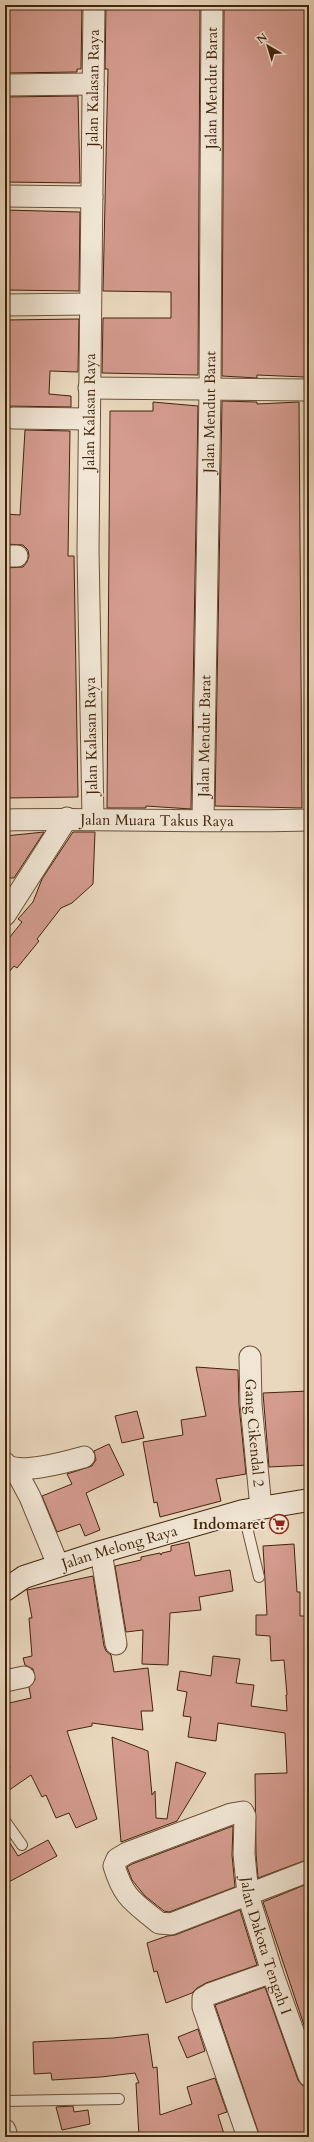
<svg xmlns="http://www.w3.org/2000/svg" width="314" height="2142" font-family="Cardo,serif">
<rect width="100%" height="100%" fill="#ead8be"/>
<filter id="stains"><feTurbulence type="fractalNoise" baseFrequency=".005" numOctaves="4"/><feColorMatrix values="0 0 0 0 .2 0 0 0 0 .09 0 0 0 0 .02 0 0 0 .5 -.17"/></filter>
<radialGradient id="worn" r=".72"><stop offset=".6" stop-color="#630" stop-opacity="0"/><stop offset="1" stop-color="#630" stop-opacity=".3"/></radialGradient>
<path fill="#d49b8f" stroke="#43240b" d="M5 5H82L81 69H77V72L5 73Z
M106 5H200L198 375 102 373 103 318H171V292L103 291 108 69H105Z
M224 5H309L305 377 257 375V378L222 376Z
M78 96 80 183 5 182V97Z
M5 210 80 212 79 291 5 290Z
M79 319 78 372 50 371 49 394 71 396V407L5 406V320Z
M222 401 257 402V404L299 402 302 808 215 806Z
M153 402 198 406 191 809 146 806V808H107L110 411H153Z
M25 430 70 431 68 556H74L78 797 5 798V568L23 567 27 562 29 556 28 550 23 545 5 544V514L20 515Z
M44 832 14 878H5V836Z
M73 832H95L93 884 72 903 61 908 37 939 39 941 17 968 14 966 5 977V943L22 922 18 919 33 902 42 879Z
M196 1367 238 1370 239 1405 246 1474 216 1479 221 1501 160 1517 157 1502 154 1503 143 1442 183 1435 181 1420 206 1416Z
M309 1391V1465L269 1467 263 1393Z
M137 1411 144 1438 122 1443 115 1416Z
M109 1444 124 1475 86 1493 100 1530 85 1536 80 1524 57 1532 42 1496 72 1484 67 1474 92 1466 96 1460 94 1451Z
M189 1542 195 1576 230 1570 233 1591 199 1597 201 1610 170 1613 168 1665 142 1664 143 1630 126 1632 115 1566 141 1560V1557L160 1553 161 1555 162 1553 171 1551V1546Z
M294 1544 297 1592H300V1616H307L309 1639V1859L258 1878 256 1854 255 1774 287 1773 285 1733 218 1723 216 1741 188 1737 191 1717 183 1716 187 1692 177 1690 180 1671 211 1676 213 1656 240 1659 236 1683 254 1685 251 1706 287 1711 286 1695H287L284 1660 271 1661 270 1636 256 1635V1615H267L263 1546Z
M93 1576 104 1646 106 1651 111 1655 114 1672 148 1668 153 1711H141L143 1730 92 1723V1726L67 1731 97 1819 76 1828 69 1813 56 1818 46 1795 42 1797 31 1775 5 1793V1772L10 1768 5 1745V1704L31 1698 29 1687 35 1680 33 1669 25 1665 23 1658 32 1656 29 1618H32L27 1590Z
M112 1737 148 1751 152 1795 155 1791 156 1818 167 1819 176 1762 206 1773 177 1821 121 1842Z
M233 1826 232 1855 235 1887 169 1912 164 1911 145 1896 132 1880 127 1867 132 1864Z
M5 1835 18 1856 48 1840 57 1856 5 1884Z
M307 1884 309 1889V2040L263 1902Z
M240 1910 257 1965 206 1983 197 1988 192 1993 166 2003 157 1971 154 1972 147 1943 167 1936 175 1935Z
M265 1987 298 2080 302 2085 309 2088V2137H260L215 2005Z
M198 2029 205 2051 187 2058 178 2037Z
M148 2034 153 2068 157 2067 160 2115 192 2104 187 2087 215 2078 227 2112 218 2115 225 2137H139L136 2083H139L135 2073 101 2077 52 2080 51 2073 34 2074 33 2042 113 2038Z
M73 2106 74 2112 88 2110 90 2124 62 2130 56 2107Z"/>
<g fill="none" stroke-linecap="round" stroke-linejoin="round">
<g stroke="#6d5138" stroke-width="12">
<path id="lane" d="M243 1511 259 1577
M5 1821 22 1845
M5 2101 119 2099"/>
</g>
<g stroke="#6d5138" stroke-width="23">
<g id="street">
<path d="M5 85 93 84"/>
<path d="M5 196 92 197"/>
<path d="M5 305 89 304"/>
<path d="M89 388 309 390"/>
<path d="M13 418 89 419"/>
<path d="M5 556H17"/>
<path id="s1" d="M93 818 88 551 94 5"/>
<path id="s2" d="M5 820C106 818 208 823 309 820"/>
<path id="s3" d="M203 820 210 390 212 5"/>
<path d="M5 915 67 818"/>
<path id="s4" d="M250 1357 251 1404 261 1508"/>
<path d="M5 1463C13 1477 70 1461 84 1457"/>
<path d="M15 1469 30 1497 58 1565"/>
<path d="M101 1552 116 1644"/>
<path d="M5 1681 24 1677"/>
<path id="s5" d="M309 1871 171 1924 159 1923C134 1902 124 1899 114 1866L117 1859 127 1853 231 1814 243 1812 245 1816 244 1854 248 1895 272 1972 309 2076"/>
<path d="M5 2130 7 2137"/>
<path d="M248 2137 203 2007V1998L210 1994 272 1972"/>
</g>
</g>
<g stroke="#43240b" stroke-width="24">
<g id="secondary">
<path id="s6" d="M5 1590 24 1577 101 1552 243 1511 309 1500"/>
</g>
</g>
<use href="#lane" stroke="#f1e6d5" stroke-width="10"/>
<use href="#street" stroke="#f1e6d5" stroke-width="21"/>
<use href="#secondary" stroke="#f1e6d5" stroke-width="22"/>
</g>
<defs>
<g id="supermarket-ring" transform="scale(1)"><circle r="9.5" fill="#f1e6d5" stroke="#8f2418" stroke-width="1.5"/><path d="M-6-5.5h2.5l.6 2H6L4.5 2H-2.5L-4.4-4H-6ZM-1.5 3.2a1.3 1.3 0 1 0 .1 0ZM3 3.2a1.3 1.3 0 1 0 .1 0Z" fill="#8f2418"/></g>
</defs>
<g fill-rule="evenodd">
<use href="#supermarket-ring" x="279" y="1524"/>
</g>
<g text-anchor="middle" stroke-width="4" stroke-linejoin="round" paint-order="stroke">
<g font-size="15" fill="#43240b" stroke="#f1e6d5">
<text dy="5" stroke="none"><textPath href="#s1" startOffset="730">Jalan Kalasan Raya</textPath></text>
<text dy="5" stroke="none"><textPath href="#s3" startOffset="732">Jalan Mendut Barat</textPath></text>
<text dy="5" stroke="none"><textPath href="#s1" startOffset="406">Jalan Kalasan Raya</textPath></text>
<text dy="5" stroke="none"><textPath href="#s3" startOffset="408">Jalan Mendut Barat</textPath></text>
<text transform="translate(91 736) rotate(-91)" y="5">Jalan Kalasan Raya</text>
<text dy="5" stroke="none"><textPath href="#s3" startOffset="84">Jalan Mendut Barat</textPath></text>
<text dy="5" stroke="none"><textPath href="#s2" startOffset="152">Jalan Muara Takus Raya</textPath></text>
<text dy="5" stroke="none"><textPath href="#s4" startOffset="76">Gang Cikendal 2</textPath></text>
<text dy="5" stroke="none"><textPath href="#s6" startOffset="123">Jalan Melong Raya</textPath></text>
<text dy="5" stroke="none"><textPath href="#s5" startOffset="514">Jalan Dakota Tengah I</textPath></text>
</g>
<g font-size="15" font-weight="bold" fill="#43240b" stroke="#f1e6d5" text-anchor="end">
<text x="265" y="1529">Indomaret</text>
</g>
</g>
<rect width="314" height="2142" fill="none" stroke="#ead8be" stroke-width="20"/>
<rect x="6" y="6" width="302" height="2130" fill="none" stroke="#43240b" stroke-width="2"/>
<rect x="10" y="10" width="294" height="2122" fill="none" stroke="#43240b"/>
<g transform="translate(268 46) rotate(322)" stroke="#f1e6d5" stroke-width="3" paint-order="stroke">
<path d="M0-3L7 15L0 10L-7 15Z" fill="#43240b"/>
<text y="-6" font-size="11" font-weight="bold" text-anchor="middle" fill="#43240b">N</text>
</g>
<rect width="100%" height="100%" filter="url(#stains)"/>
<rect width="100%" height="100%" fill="url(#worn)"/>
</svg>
